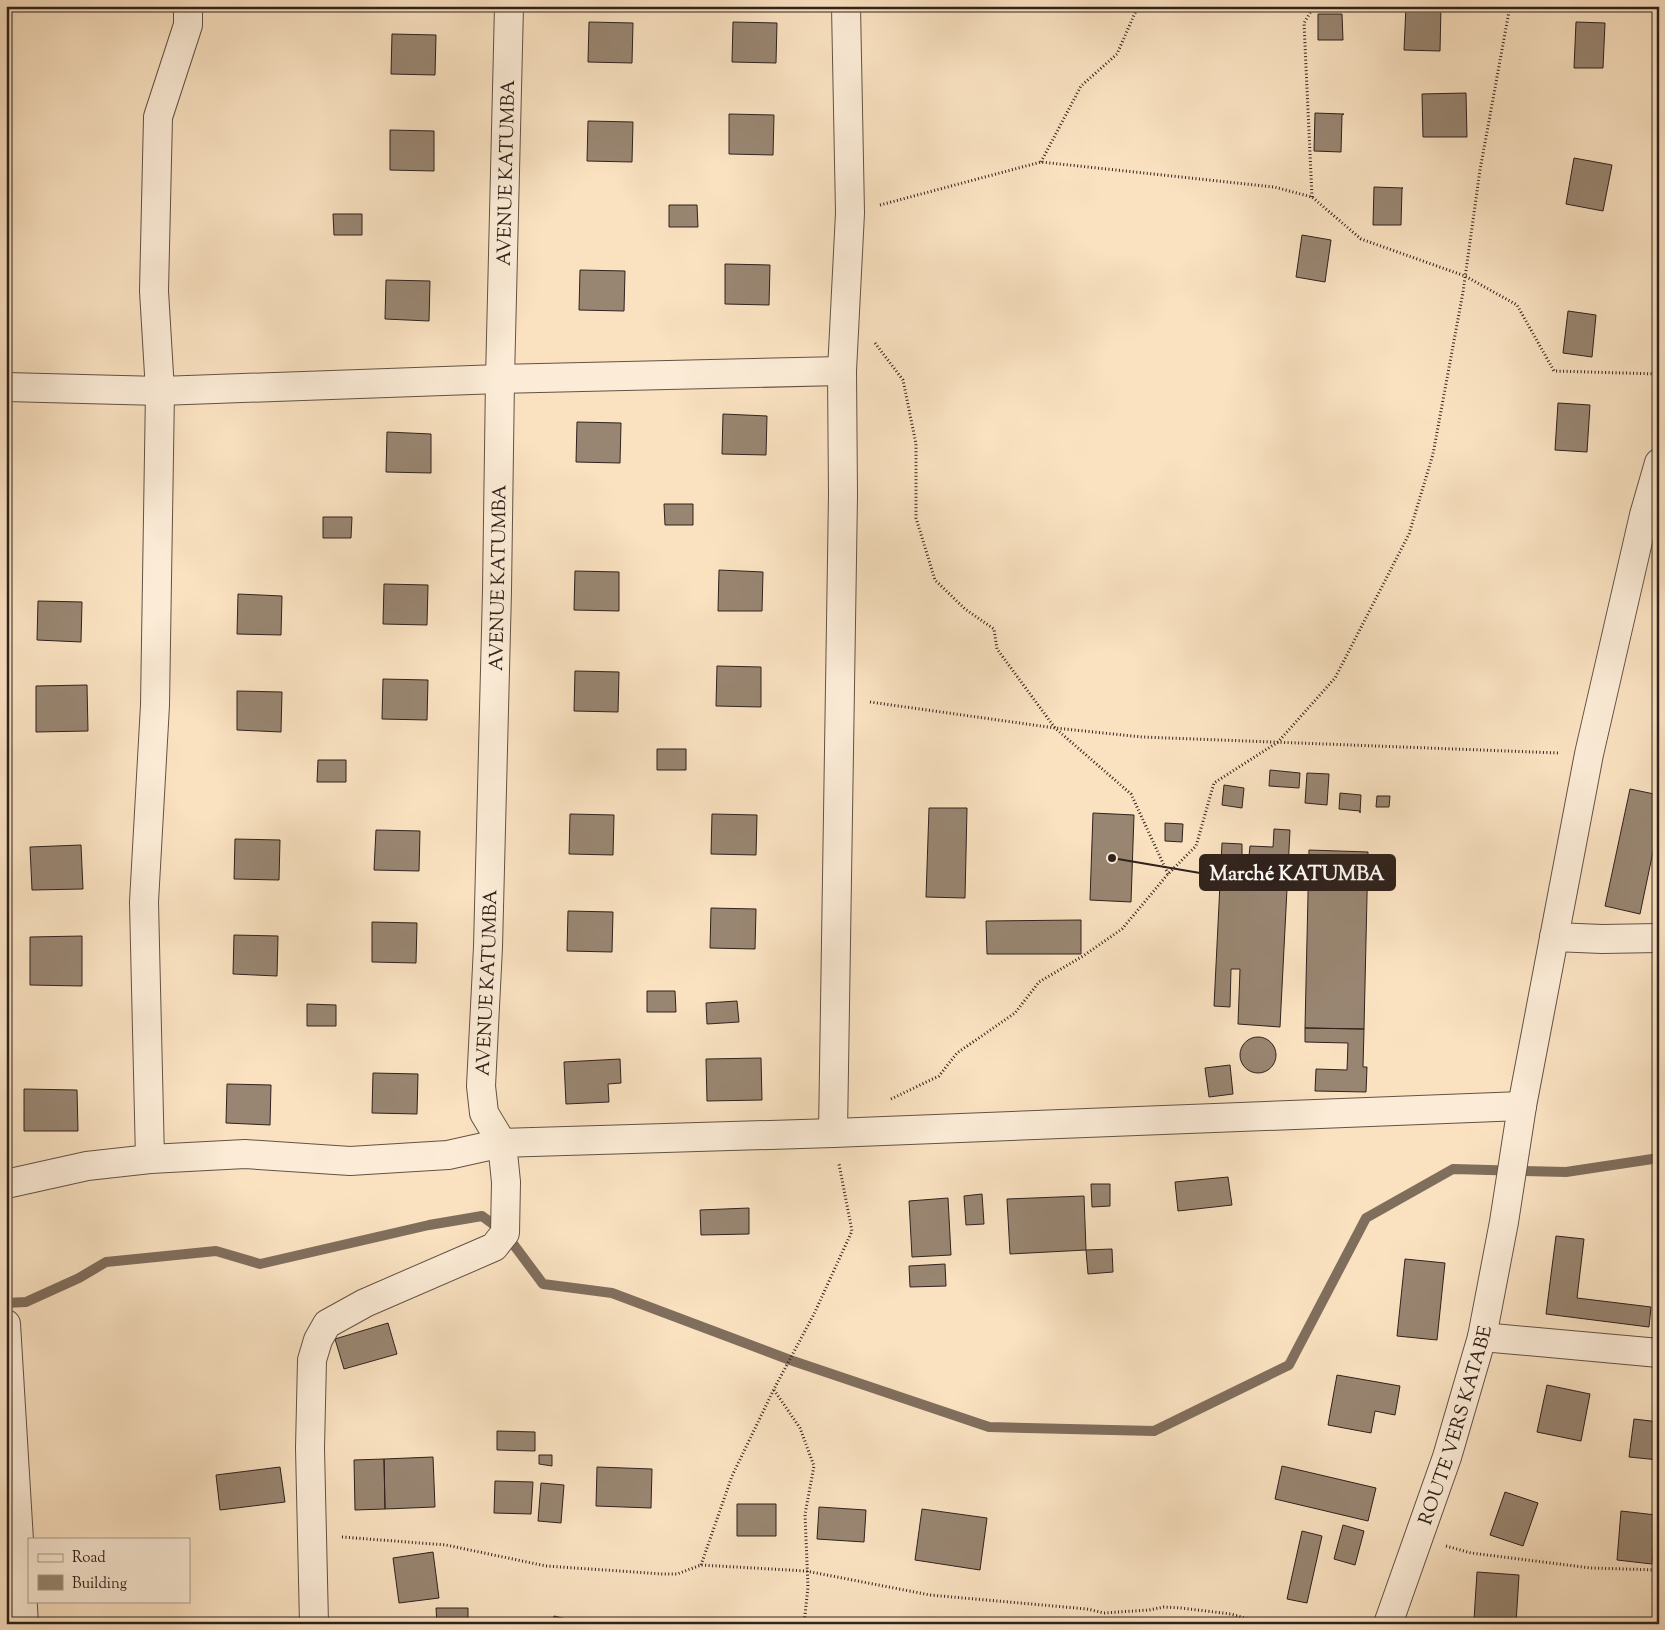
<svg xmlns="http://www.w3.org/2000/svg" width="1665" height="1630" font-family="'Sorts Mill Goudy',serif">
<rect width="100%" height="100%" fill="#fae2c1"/>
<filter id="stains"><feTurbulence type="fractalNoise" baseFrequency=".004" numOctaves="4"/><feColorMatrix values="0 0 0 0 .2 0 0 0 0 .09 0 0 0 0 .02 0 0 0 .5 -.17"/></filter>
<radialGradient id="worn" r=".72"><stop offset=".6" stop-color="#630" stop-opacity="0"/><stop offset="1" stop-color="#630" stop-opacity=".3"/></radialGradient>
<g fill="none" stroke-linecap="round" stroke-linejoin="round">
<path stroke="#806e5d" stroke-width="10" d="M6 1303 26 1302 79 1278 106 1262 216 1251 260 1264 429 1225 482 1216 505 1233 543 1284 612 1293 790 1360 989 1427 1154 1431 1289 1365 1366 1218 1453 1169 1566 1172 1659 1158"/>
</g>
<path fill="#998672" stroke="#30221c" d="M1406 6H1441L1440 51 1404 50Z
M1318 14H1342L1343 40H1318Z
M589 22 633 23 632 63 588 62Z
M733 22 777 23 776 63 732 62Z
M1576 22 1605 23 1603 68H1574Z
M392 34 436 35 435 75 391 74Z
M1466 93 1467 137H1423L1422 94Z
M1315 113 1344 114 1342 115 1341 152 1314 151Z
M729 114 774 115 773 155 729 154Z
M588 121 633 122 632 162 587 161Z
M390 130 434 131V171L390 170Z
M1574 158 1612 165 1603 211 1566 204Z
M1374 187 1403 188H1402L1401 225H1373Z
M669 205H697L698 227H669Z
M333 214H362V235H334Z
M1302 235 1331 240 1325 282 1296 277Z
M725 264 770 265 769 305 725 304Z
M580 270 625 271 624 311 579 310Z
M386 280 430 281 429 321 385 319Z
M1568 311 1596 315 1592 357 1563 353Z
M1558 403 1590 405 1587 452 1555 450Z
M723 414 767 416 766 455 722 454Z
M577 422 621 423 620 463 576 462Z
M387 432 431 434V473L386 472Z
M664 504H693V525H665Z
M323 517H352L351 538H323Z
M719 570 763 572 762 611H718Z
M575 571 619 572V611L574 610Z
M384 584 428 585 427 625 383 624Z
M238 594 282 596 281 635 237 634Z
M38 601 82 602 81 642 37 640Z
M717 666 761 667V707L716 706Z
M575 671 619 672 618 712 574 711Z
M383 679 428 680 427 720 382 719Z
M87 685 88 731 36 732V686Z
M237 691 282 692 281 732 237 730Z
M657 749H686V770H657Z
M318 760H346V782H317Z
M1270 770 1300 773 1299 788 1269 786Z
M1307 773 1329 774 1327 805 1305 803Z
M1224 785 1244 788 1242 808 1222 805Z
M1630 789 1659 795V823L1640 914 1605 906Z
M1340 793 1361 795 1360 813V811L1339 809Z
M1377 796H1390L1389 807H1376Z
M929 808H967L965 898 926 897Z
M1093 813 1134 815 1131 902 1090 900Z
M570 814 614 815 613 855 569 854Z
M712 814 757 815 756 855 711 854Z
M1165 823 1183 824 1182 842 1165 841Z
M1274 829 1290 830 1280 1027 1238 1024 1240 969H1231L1230 1007 1214 1006 1222 843 1242 844V855L1249 856 1250 846 1273 847Z
M376 830 420 831 419 871 374 870Z
M235 839 280 840 279 880 234 879Z
M81 845 83 889 32 890 30 847Z
M1309 850 1368 852 1364 1029 1305 1028Z
M711 908 756 909 755 949 710 948Z
M568 911 613 912 612 952 567 951Z
M1081 920V954H987L986 921Z
M372 922 417 923 416 963 372 962Z
M234 935 278 936 277 976 233 974Z
M82 936V986L30 985V937Z
M647 991H675L676 1012H647Z
M737 1001 739 1022 707 1024 706 1003Z
M307 1004 336 1005V1026H307Z
M1305 1028 1364 1029 1363 1067H1367L1366 1092 1315 1091 1316 1069 1347 1070 1348 1043 1305 1042Z
M1240 1055a18 18 0 1 1 36 0a18 18 0 1 1-36 0Z
M761 1058 762 1100 707 1101 706 1059Z
M620 1059 621 1083 608 1084 609 1102 566 1104 564 1062Z
M1230 1065 1233 1094 1209 1097 1205 1068Z
M373 1073 418 1074 417 1114 372 1113Z
M227 1084 271 1085 270 1125 226 1123Z
M24 1089 77 1090 78 1131H24Z
M1228 1177 1232 1205 1178 1211 1175 1182Z
M1091 1184H1110V1206L1092 1207Z
M982 1194 984 1224 966 1225 964 1196Z
M1084 1196 1086 1250 1010 1254 1007 1199Z
M948 1198 951 1255 912 1257 909 1201Z
M749 1208V1234L701 1235 700 1210Z
M1556 1236 1584 1239 1577 1298 1651 1307 1649 1327 1546 1314Z
M1112 1249 1113 1272 1088 1274 1086 1250Z
M1405 1259 1445 1263 1437 1340 1397 1336Z
M945 1264 946 1286 910 1287 909 1266Z
M388 1323 397 1354 344 1369 335 1339Z
M1337 1375 1400 1386 1395 1415 1375 1411 1371 1433 1328 1425Z
M1547 1385 1590 1394 1581 1441 1537 1432Z
M1634 1419 1659 1422V1460L1629 1457Z
M497 1431 535 1432V1451L497 1450Z
M539 1455H552V1466L539 1464Z
M433 1457 435 1507 385 1509 384 1459Z
M384 1459 385 1509 355 1510 354 1460Z
M1282 1466 1376 1488 1368 1521 1275 1499Z
M280 1467 285 1502 220 1510 216 1475Z
M597 1467 652 1469 651 1508 596 1506Z
M495 1481 533 1482 531 1514 494 1513Z
M541 1483 564 1485 561 1523 538 1521Z
M1505 1492 1538 1503 1523 1546 1490 1535Z
M737 1504H776V1536H737Z
M819 1507 866 1510 864 1542 817 1539Z
M922 1509 987 1518 980 1570 915 1560Z
M1621 1511 1656 1515 1652 1564 1617 1560Z
M1343 1525 1364 1531 1355 1565 1334 1559Z
M1302 1531 1322 1536 1307 1603 1287 1599Z
M433 1552 439 1598 399 1603 393 1558Z
M1477 1572 1519 1575 1516 1624 1474 1620Z
M436 1608H468V1624H437Z
M554 1616 582 1623V1624H553Z
M395 1621V1624H376Z"/>
<g fill="none" stroke-linecap="round" stroke-linejoin="round">
<g stroke="#625245" stroke-width="30">
<g id="minor">
<path d="M6 387 160 391 500 379 842 371"/>
<path d="M1554 937 1602 939 1659 938"/>
<path d="M833 1133 843 495 842 371 850 213 846 6"/>
<path d="M150 1159 144 902 155 705 160 391 154 291 158 117 188 25V6"/>
<path d="M6 1184 87 1166 150 1159 245 1154 350 1161 448 1155 502 1143 833 1133 1522 1106"/>
<path d="M6 1324 24 1624"/>
<path d="M1482 1337 1659 1353"/>
<path id="s1" d="M314 1624 310 1448 312 1360 318 1340 327 1324 365 1303 494 1247 505 1233 506 1182 502 1143 484 1113 481 1086 488 947 497 591 500 379 509 6"/>
<path id="s2" d="M1388 1624 1447 1457 1482 1337 1504 1222 1522 1106 1589 754 1644 515 1659 463"/>
</g>
</g>
<path stroke="#30221c" stroke-width="3" stroke-dasharray="1 2.5" stroke-linecap="butt" d="M1041 162 1081 86 1117 54 1138 6
M1312 197 1304 23 1314 6
M880 205 1041 162 1274 187 1312 197 1361 239 1465 276 1517 305 1554 371 1659 374
M875 343 903 380 916 444V518L935 580 965 609 994 629 997 649 1055 728 1131 794 1168 874
M870 702 1055 728 1142 737 1559 753
M891 1099 939 1076 957 1053 1015 1013 1039 982 1083 956 1122 929 1168 874 1196 846 1214 783 1278 742 1335 678 1409 534 1433 454 1463 292 1480 170 1510 6
M774 1390 800 1428 814 1466 805 1514 808 1587 804 1624
M342 1537 446 1545 546 1566 663 1574H677L701 1565 806 1571 930 1595 1087 1609 1104 1613 1149 1610 1164 1607 1181 1608 1231 1614 1264 1624
M1446 1546 1471 1553 1591 1568 1659 1570
M701 1565 732 1476 774 1389 814 1314 852 1231 839 1164"/>
<use href="#minor" stroke="#fcecd7" stroke-width="28"/>
</g>
<g text-anchor="middle" stroke-width="4" stroke-linejoin="round" paint-order="stroke">
<g font-size="19" fill="#30221c" stroke="#fcecd7">
<text dy="7" stroke="none"><textPath href="#s1" startOffset="1571">AVENUE KATUMBA</textPath></text>
<text dy="7" stroke="none"><textPath href="#s1" startOffset="1166">AVENUE KATUMBA</textPath></text>
<text dy="7" stroke="none"><textPath href="#s1" startOffset="761">AVENUE KATUMBA</textPath></text>
<text dy="7" stroke="none"><textPath href="#s2" startOffset="210">ROUTE VERS KATABE</textPath></text>
</g>
</g>
<path fill="none" stroke="#30221c" stroke-width="2" d="M1112 858L1200 873"/>
<circle fill="#30221c" stroke="#fcecd7" stroke-width="2" cx="1112" cy="858" r="5"/>
<rect fill="#30221c" stroke="#30221c" stroke-width="2" x="1200" y="855" width="195" height="35" rx="5"/>
<g font-size="20" text-anchor="middle" font-weight="bold" fill="#fff">
<text x="1297" y="880">Marché KATUMBA</text>
</g>
<rect width="1665" height="1630" fill="none" stroke="#fae2c1" stroke-width="25"/>
<rect x="8" y="8" width="1650" height="1615" fill="none" stroke="#30221c" stroke-width="2.5"/>
<rect x="12" y="12" width="1640" height="1605" fill="none" stroke="#30221c"/>
<rect x="28" y="1538" width="162" height="65" fill="#fcecd7" stroke="#aa9b8c"/>
<rect x="38" y="1554" width="25" height="8" fill="#fcecd7" stroke="#aa9b8c"/>
<text x="72" y="1562" font-size="15" fill="#30221c">Road</text>
<rect x="38" y="1575" width="25" height="15" fill="#998672" stroke="#aa9b8c"/>
<text x="72" y="1588" font-size="15" fill="#30221c">Building</text>
<rect width="100%" height="100%" filter="url(#stains)"/>
<rect width="100%" height="100%" fill="url(#worn)"/>
</svg>
